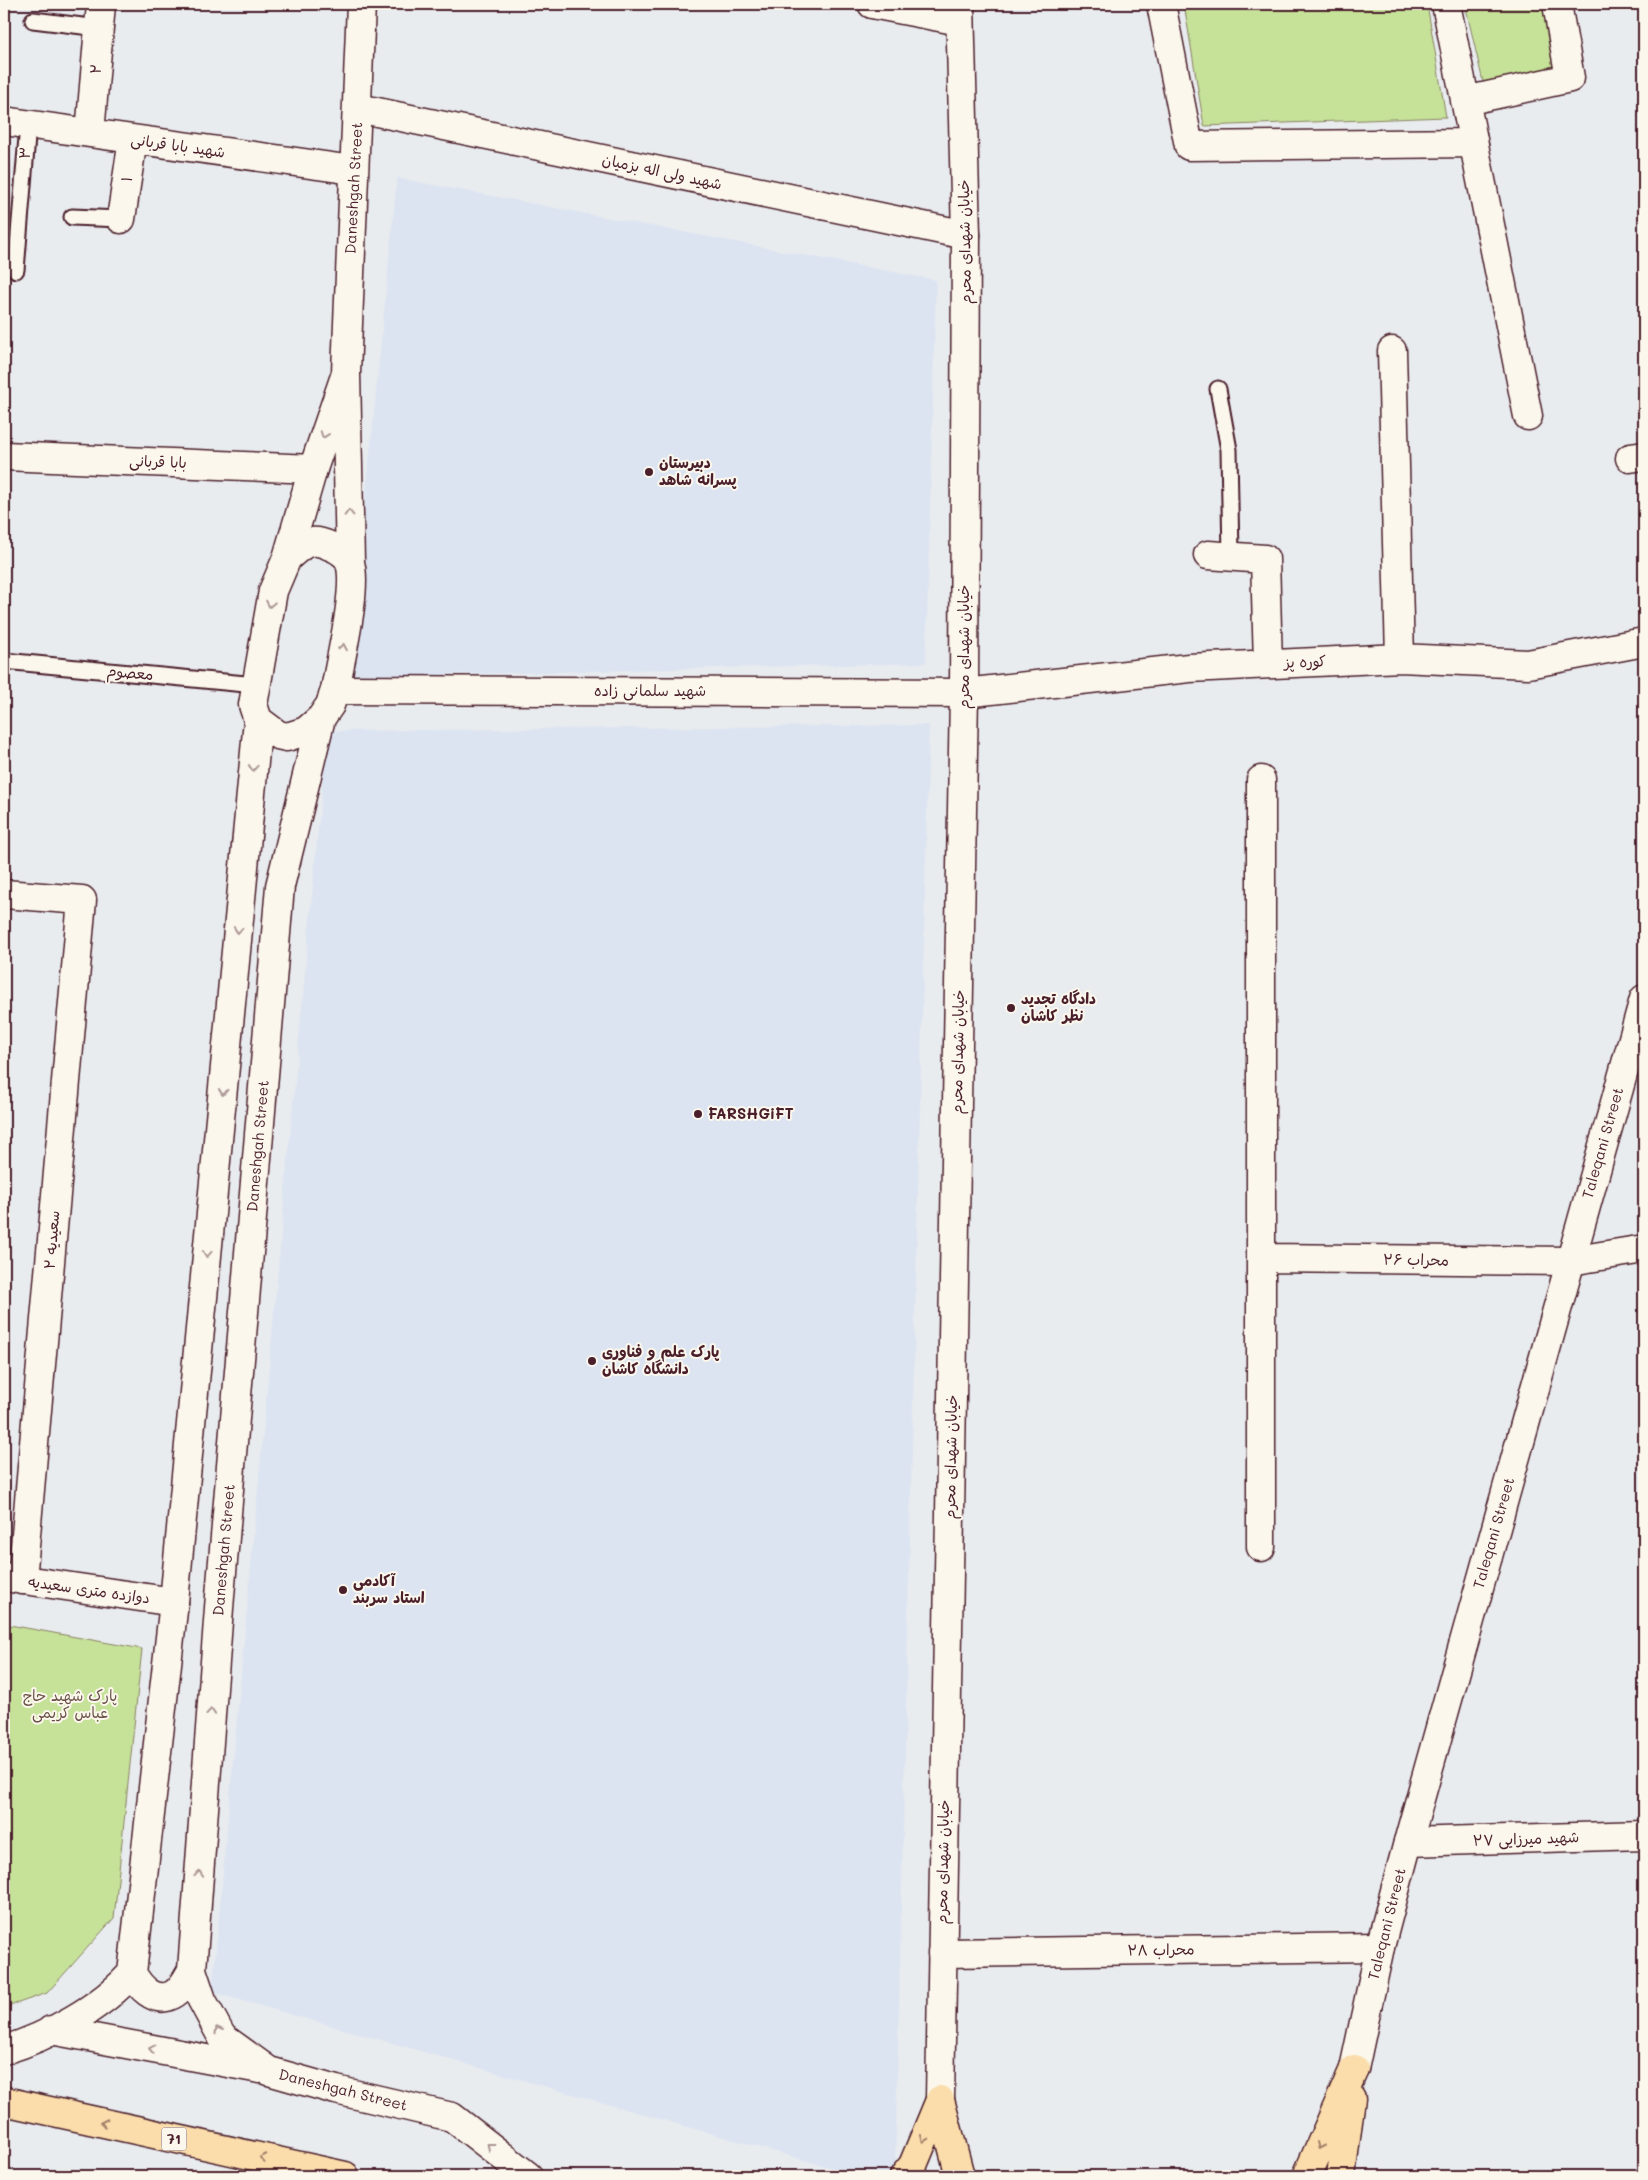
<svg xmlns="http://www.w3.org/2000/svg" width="1648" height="2180" font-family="Mali,'Playpen Sans Arabic',sans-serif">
<rect width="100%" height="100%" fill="#e9ecef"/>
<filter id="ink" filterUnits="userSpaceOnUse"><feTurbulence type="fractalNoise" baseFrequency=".02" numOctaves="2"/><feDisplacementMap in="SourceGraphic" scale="10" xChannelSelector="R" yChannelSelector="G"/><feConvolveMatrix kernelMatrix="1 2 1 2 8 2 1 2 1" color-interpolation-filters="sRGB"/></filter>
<g filter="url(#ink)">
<path fill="#dce4f1" d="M397 178 936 280 926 663 348 677Z
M929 725 895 2176H861L212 1992 327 731Z"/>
<path fill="#c6e299" stroke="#888062" d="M1184 4H1427L1446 117 1204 126Z
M1465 4H1547L1559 69 1483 82Z
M4 1624 142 1649 114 1918 47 1993 4 2008Z"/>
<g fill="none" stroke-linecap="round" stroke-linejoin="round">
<g stroke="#4a1f2b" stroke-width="19">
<path id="service" d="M33 20 99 28
M72 217 121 219
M16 270 28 125
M1218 389 1229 450 1231 556
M4 661 256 685"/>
</g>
<g stroke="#4a1f2b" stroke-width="31">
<path id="minor" d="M872 4 960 21
M1161 4 1189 146 1473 143
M1446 4 1528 416
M1465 101 1570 78 1557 4
M358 108 966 235
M4 121 353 170
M90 133 101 4
M121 219 133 139
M1392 351 1400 658
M4 456 313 469
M1630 458 1644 456
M1208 555 1265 559 1268 664
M335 690 964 693 1189 668 1400 658 1528 664 1644 642
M1261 780V1547
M4 894 82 900 22 1580
M1261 1258 1570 1261 1644 1249
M942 1953 1380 1947"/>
</g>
<g stroke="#4a1f2b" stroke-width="31">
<path id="tertiary" d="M4 1577 174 1602
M1408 1842 1644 1835
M940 2100 964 693 966 235 960 4"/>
</g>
<g stroke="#4a1f2b" stroke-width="31">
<path id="secondary" d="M287 558C302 545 309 536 330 546 338 549 348 555 350 563 358 588 340 661 335 690L330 705 321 718 306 731 287 737 278 735 258 720 253 705 273 591 287 558 313 469 346 373
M350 562 346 373 361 4
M321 718 280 886 219 1608 192 1970 202 2000 222 2037 269 2071 336 2090 452 2117 528 2176
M132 1973C139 1986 154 2004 172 1995 182 1990 187 1979 192 1970
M51 2030 260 2069
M4 2050C48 2037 102 2007 132 1973L174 1602 258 720
M1354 2069 1380 1947 1408 1842 1644 999"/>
</g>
<g stroke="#4a1f2b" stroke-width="31">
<path id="trunk" d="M940 2100 960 2176
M4 2101 345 2176
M904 2176 913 2165 940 2100
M1307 2176 1354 2069
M1341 2176 1351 2098"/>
</g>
<use href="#service" stroke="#fbf7ec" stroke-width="15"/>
<use href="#minor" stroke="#fbf7ec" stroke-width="28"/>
<use href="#tertiary" stroke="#fbf7ec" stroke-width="28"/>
<use href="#secondary" stroke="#fbf7ec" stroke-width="28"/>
<use href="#trunk" stroke="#faddab" stroke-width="28"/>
</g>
<defs><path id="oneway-chevron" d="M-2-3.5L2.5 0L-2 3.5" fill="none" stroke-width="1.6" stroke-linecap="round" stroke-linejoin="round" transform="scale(1.25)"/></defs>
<g stroke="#ab9695">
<use href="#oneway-chevron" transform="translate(324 435) rotate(109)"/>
<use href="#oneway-chevron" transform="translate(349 513) rotate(-91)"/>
<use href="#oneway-chevron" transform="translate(270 604) rotate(101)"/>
<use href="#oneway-chevron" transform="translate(343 647) rotate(-79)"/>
<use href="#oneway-chevron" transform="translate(253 768) rotate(95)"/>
<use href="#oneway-chevron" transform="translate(238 930) rotate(95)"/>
<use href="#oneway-chevron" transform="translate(223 1092) rotate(95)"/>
<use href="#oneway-chevron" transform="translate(207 1254) rotate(95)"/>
<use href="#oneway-chevron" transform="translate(211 1712) rotate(-86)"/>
<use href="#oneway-chevron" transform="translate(199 1874) rotate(-86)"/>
<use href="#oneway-chevron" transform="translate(218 2030) rotate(-120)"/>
<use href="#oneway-chevron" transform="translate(152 2049) rotate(-169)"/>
<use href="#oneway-chevron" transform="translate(490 2146) rotate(-142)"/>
</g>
<g stroke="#a27e6b">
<use href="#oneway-chevron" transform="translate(104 2123) rotate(-168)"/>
<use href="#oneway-chevron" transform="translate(924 2139) rotate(113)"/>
<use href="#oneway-chevron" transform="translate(1320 2146) rotate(114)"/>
<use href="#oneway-chevron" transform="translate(263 2158) rotate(-168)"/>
</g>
</g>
<g fill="#4a1f2b" stroke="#fbf7ec" stroke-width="2">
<circle cx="649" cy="472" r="5"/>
<circle cx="1011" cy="1008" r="5"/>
<circle cx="698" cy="1114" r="5"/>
<circle cx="592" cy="1361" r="5"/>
<circle cx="343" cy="1590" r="5"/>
</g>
<g text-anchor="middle" stroke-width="4" stroke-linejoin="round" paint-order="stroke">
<rect fill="#fbf7ec" stroke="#7f6065" stroke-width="1" x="161.5" y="2127.5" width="25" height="23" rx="4"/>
<g font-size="14" font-weight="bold" fill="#4a1f2b">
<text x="174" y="2144">71</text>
</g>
<g font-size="15" fill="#4a1f2b" stroke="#fbf7ec">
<text transform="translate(96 69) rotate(-85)" y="5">۲</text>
<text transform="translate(178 146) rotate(8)" y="5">شهید بابا قربانی</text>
<text transform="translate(25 153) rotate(-85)" y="5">۳</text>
<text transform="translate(662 172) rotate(12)" y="5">شهید ولی اله بزمیان</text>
<text transform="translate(127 179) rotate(-82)" y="5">۱</text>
<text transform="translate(354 188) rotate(-87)" y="5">Daneshgah Street</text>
<text transform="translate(965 242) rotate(-91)" y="5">خیابان شهدای محرم</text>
<text transform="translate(158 462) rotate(2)" y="5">بابا قربانی</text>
<text transform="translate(964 647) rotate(-90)" y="5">خیابان شهدای محرم</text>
<text transform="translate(1305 662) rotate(-2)" y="5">کوره پز</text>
<text transform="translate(130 673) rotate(5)" y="5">معصوم</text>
<text x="650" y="696">شهید سلمانی زاده</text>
<text transform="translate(958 1052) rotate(-89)" y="5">خیابان شهدای محرم</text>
<text transform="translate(1603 1143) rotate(-74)" y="5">Taleqani Street</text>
<text transform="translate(258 1146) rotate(-85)" y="5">Daneshgah Street</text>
<text transform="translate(52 1240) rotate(-85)" y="5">سعیدیه ۲</text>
<text transform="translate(1416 1260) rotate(1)" y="5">محراب ۲۶</text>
<text transform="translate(951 1457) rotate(-89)" y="5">خیابان شهدای محرم</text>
<text transform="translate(1494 1533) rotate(-74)" y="5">Taleqani Street</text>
<text transform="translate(224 1550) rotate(-85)" y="5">Daneshgah Street</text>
<text transform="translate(89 1590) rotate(8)" y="5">دوازده متری سعیدیه</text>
<text transform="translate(1526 1839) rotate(-2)" y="5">شهید میرزایی ۲۷</text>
<text transform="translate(943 1862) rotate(-89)" y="5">خیابان شهدای محرم</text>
<text transform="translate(1387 1924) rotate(-76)" y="5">Taleqani Street</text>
<text transform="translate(1161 1950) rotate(-1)" y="5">محراب ۲۸</text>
<text transform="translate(343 2090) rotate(14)" y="5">Daneshgah Street</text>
</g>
<g font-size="15" font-weight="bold" fill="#4a1f2b" stroke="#fbf7ec" text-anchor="start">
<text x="659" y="468">دبیرستان<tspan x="659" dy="17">پسرانه شاهد</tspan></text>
<text x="1021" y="1004">دادگاه تجدید<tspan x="1021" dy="17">نظر کاشان</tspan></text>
<text x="708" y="1119">FARSHGiFT</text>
<text x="602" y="1357">پارک علم و فناوری<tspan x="602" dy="17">دانشگاه کاشان</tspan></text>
<text x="353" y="1586">آکادمی<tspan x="353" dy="17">استاد سربند</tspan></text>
</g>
<g font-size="15" fill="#695046" stroke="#fbf7ec">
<text x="70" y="1701">پارک شهید حاج<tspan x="70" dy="17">عباس کریمی</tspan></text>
</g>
</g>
<rect width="1648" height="2180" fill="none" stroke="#fbf7ec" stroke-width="20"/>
<rect x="10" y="10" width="1628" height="2160" fill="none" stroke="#4a1f2b" stroke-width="2" filter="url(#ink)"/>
</svg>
